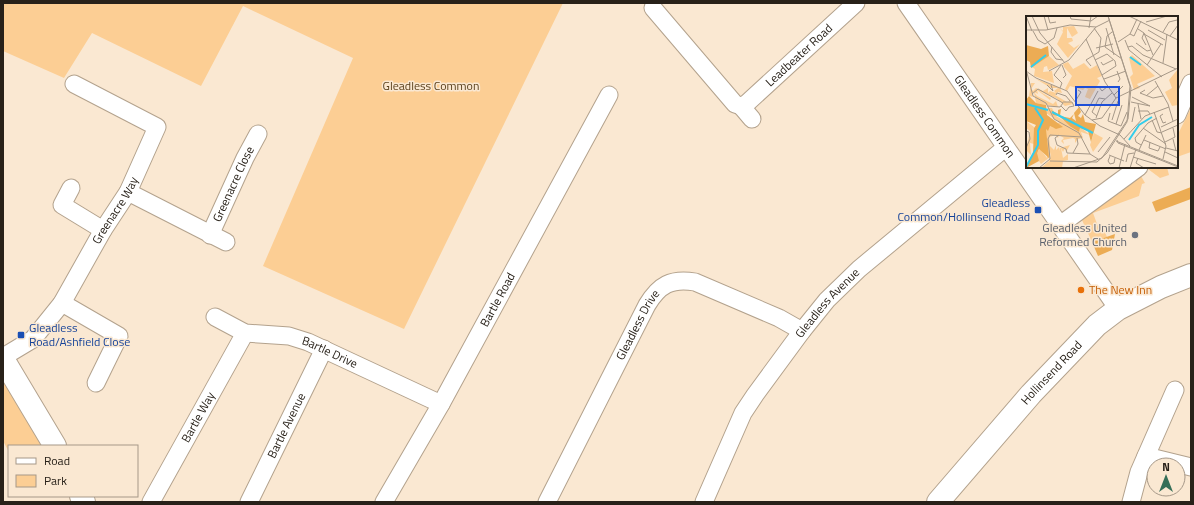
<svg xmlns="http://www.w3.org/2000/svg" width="1194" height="505" font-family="'Titillium Web',sans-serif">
<rect width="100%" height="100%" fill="#fae8d2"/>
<path fill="#fcce94" d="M3 3H563L404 329 263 266 353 58 243 6 201 86 92 33 64 78 3 51Z
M1191 108V152L1177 157V136Z
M1150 167H1167L1169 175 1160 178 1148 169Z
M1141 176 1145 183 1142 184 1139 196 1093 213 1100 232 1104 230 1107 237 1092 242 1082 220Z
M3 373 48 446H9V452L3 441Z"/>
<path fill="#ecac54" d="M1191 187V199L1156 212 1152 202Z
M1115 234 1112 250 1098 256 1092 242Z"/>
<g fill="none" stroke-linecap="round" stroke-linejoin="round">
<g stroke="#b3a28d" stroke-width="19">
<g id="street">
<path id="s1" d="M906 3 1118 309"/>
<path id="s2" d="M653 8 735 104 741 106 746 104 856 3"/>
<path d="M741 106 752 119"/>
<path d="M1177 115 1191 83"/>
<path d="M71 188 62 205 103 230"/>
<path d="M128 192 226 242"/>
<path d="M1060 225 1139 167"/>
<path id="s3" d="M210 235 245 158 258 134"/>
<path d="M62 303 119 336 96 383"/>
<path id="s4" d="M215 317 245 333 289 336 308 342 441 404"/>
<path id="s5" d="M3 357 33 339 62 303 103 230 128 192 157 127 74 84"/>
<path d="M1146 456 1191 467"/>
<path id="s6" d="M151 502 245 333"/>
<path id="s7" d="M249 502 324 349"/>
<path id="s8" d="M384 502 441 404 609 95"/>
<path id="s9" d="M547 502 647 305C659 285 671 278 695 282L779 318 802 331"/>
<path id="s10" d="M704 502 743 413 755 395 802 331 827 300 859 269 1005 148"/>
<path d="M1131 502 1139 472 1175 390"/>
</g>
</g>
<g stroke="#b3a28d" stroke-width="24">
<g id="secondary">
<path d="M3 359 55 446"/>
<path d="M81 496 84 502"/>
<path id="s11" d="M938 502 1031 394 1097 325 1118 309 1161 287 1191 275"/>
</g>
</g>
<use href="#street" stroke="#fff" stroke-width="17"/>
<use href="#secondary" stroke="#fff" stroke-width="22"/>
</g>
<g fill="#1a4fb4" stroke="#fae8d2" stroke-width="1.5">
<rect x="1034" y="206" width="8" height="8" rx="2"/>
<rect x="17" y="331" width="8" height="8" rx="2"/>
</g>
<circle fill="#6b7280" stroke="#fae8d2" stroke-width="1.5" cx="1135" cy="235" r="4"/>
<circle fill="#e8710a" stroke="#fae8d2" stroke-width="1.5" cx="1081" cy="290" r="4"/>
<g text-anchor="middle" stroke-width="3" stroke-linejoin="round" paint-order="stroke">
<g font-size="12" fill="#282119" stroke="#fae8d2">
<text dy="4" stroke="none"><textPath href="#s2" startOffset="210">Leadbeater Road</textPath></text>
<text dy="4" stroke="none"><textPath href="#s1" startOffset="138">Gleadless Common</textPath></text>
<text dy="4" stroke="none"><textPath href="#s3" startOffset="56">Greenacre Close</textPath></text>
<text dy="4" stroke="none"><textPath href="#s5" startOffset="188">Greenacre Way</textPath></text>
<text dy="4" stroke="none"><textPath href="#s8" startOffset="232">Bartle Road</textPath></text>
<text dy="4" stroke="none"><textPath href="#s10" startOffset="236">Gleadless Avenue</textPath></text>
<text dy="4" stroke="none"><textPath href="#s9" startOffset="199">Gleadless Drive</textPath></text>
<text dy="4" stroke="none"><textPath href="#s4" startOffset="122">Bartle Drive</textPath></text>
<text dy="4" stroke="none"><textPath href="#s11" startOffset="172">Hollinsend Road</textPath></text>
<text dy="4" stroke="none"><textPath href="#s6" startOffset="97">Bartle Way</textPath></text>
<text dy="4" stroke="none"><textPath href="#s7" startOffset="85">Bartle Avenue</textPath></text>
</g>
<g font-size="12" fill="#593f1b" stroke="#fae8d2">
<text x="431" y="90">Gleadless Common</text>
</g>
<g font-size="12" fill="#164399" stroke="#fae8d2" text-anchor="end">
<text x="1030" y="207">Gleadless<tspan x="1030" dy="14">Common/Hollinsend Road</tspan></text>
<text x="29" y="332" text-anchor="start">Gleadless<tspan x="29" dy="14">Road/Ashfield Close</tspan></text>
</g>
<g font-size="12" fill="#5b616d" stroke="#fae8d2" text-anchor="end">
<text x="1127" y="232">Gleadless United<tspan x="1127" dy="14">Reformed Church</tspan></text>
</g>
<g font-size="12" fill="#c56008" stroke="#fae8d2" text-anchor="start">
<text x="1089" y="294">The New Inn</text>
</g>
</g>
<g transform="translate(1026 16)">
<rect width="152" height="152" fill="#fae8d2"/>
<path d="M48 10 52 17 46 21 41 12V22H46L47 25 42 27 48 32 54 28 42 42 31 28 37 16 34 12 37 15V11ZM106 39 129 60 111 68 114 72 108 74 104 61 107 58 103 42ZM23 40 33 49 22 54 21 50 18 51 17 56 26 55 28 67 8 60 9 53 6 51ZM42 46 47 53 58 47 64 53 71 49 76 60 71 62 74 65 64 83 59 81 62 73 59 72 57 74 44 70 41 75 39 73 46 60 38 51 37 48ZM152 53V89L146 90 139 76 146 72 143 64ZM10 63 34 72 36 77 32 76 29 79 41 86 44 85 43 82 47 88 39 90 30 82 13 75 25 82 24 84 11 74 12 78 8 76 11 80 27 88 30 85 32 91 10 87 8 76 6 78 7 81 3 80 5 67H9L5 73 7 75 10 72 17 75 22 72V77L24 75 30 77 28 75 32 72H25ZM22 92H26L30 100 45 109V111L53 116 54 111 64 119 55 116 57 122 52 123 49 127V123L47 122 37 124 38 128 35 125 38 122 33 119 32 122 30 119 23 121 24 130 28 134 30 129V134L33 131 34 135V132L44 129 40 136 39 132 37 136 35 132 37 142 42 138V144L37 145 36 152H15L23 145 25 139V136L24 141 15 148 11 142 10 137 14 133 21 142 20 113 24 110 28 112 33 106 20 97ZM0 105 8 111V128L4 127 5 139 0 134 4 115 0 112ZM68 117 77 122 67 136 64 129Z" fill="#fcce94"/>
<path d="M0 29 15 33 22 30 23 40 5 52 4 46 0 44ZM3 80 10 87 20 89 21 99 37 111 30 113 24 110 22 115 20 113 23 142 13 133 11 137 13 145 0 152 7 137 8 112 10 109 0 105V84ZM53 91 55 96 52 100 55 102 57 98 59 106 70 108 65 126 62 115 54 112 53 116 45 111 33 100 27 99 25 94 32 98V94L35 93 34 100 44 102 48 98 46 102 50 105 48 97Z" fill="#ecac54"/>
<path fill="none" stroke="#33cdeb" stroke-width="2" d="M104 41 115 49M5 51 20 39M0 88 22 94M26 96 67 117M103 124 113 109 126 101M0 151 12 129V115L17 104 9 92"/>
<path fill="none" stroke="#a69888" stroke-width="1" d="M0 0 6 15M6 0 14 17 39 47M18 0 22 14M22 0 24 7 30 6M44 0 45 3 65 5 72 0M103 0 152 24M120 6 141 0M63 12 65 0M80 12 88 39M112 13 118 17 127 39M0 14H20L44 9 70 11M122 14 139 24M7 15 12 24 19 28 28 22 31 12M86 16 81 20 79 31 96 43M137 16 143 6 151 4M118 17 116 22 120 29M104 18 108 20 115 5M118 18 137 29M144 20 152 9M60 23 79 66 90 82M99 24 103 34 136 61M92 26 104 18 111 3M110 27 121 35 125 34M26 31 25 36 30 43 37 44M102 31 106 30 117 39 150 53M70 32 87 28M69 44 81 38 89 45 90 50 76 59M75 46 77 49 87 44M137 47 141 18M36 49 40 59 37 62M121 49 135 28M65 50 60 44 73 36 75 22 68 12M0 55 10 62 41 75 59 99 74 110 94 119 104 130M23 55 43 44 70 11 84 4M91 55 94 63 92 66M1 57 7 80 20 87 28 103 53 117 64 138 72 143M78 63 100 55M129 65 142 88 147 105M21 69 27 75 25 69M73 71 76 75 82 70M34 72 36 67 28 59 35 49M119 74 114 77 127 82 137 80M6 78 12 73 37 87 34 91 22 90M30 79 31 77 40 80 44 85M88 79 97 70M120 80 132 70M106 81 124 90M50 84 55 76 52 74M105 86 124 90M112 88 115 103M35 90 40 95 43 91 48 90 46 86H37M112 95H122L124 98M128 96 140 130 137 143M84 97 82 105 95 110 101 96M137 98 134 100 137 107 140 106M59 99 72 75M71 100 66 96 73 82 79 83M70 102 76 86 86 77M66 104 76 102 90 82 152 52M86 104 92 85M126 104 131 116 136 117M106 106 109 91M90 108 96 89M135 111 152 103M117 112 140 128M136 116 152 109M33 119 29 122 31 129 40 133 41 137 64 138M98 123 119 100 143 91M147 123 150 135M91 124 92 127 152 151M118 124 140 133M90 125 152 150M124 126 123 132 132 135 134 131M139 126 149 121 147 112M115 129 110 126 109 122 122 107 131 102M0 132 4 123 3 116 0 115M140 132 152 135M113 134 120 119M72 136 84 121M139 136 152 142M47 137 52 128 51 122M83 139 98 145M84 140 82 145 84 148 88 147 89 142M107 141 130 148M112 142 110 147 118 152M24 145 71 146 81 137 101 106 104 70 82 0M100 146 102 138 108 137M13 152 24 143 22 123 24 119 56 121M47 152 76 142 102 103 105 72 82 0M93 152 99 128M104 152 110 133"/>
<path fill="#1d4ed8" fill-opacity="0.15" stroke="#1d4ed8" stroke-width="2" d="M50 71H93V89H50Z"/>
<rect width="152" height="152" fill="none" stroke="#282119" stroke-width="2"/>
</g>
<rect width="1194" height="505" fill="none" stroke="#282119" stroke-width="8"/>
<rect x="8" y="445" width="130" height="52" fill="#fae8d2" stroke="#a69888"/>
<rect x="16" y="458" width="20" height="6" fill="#ffffff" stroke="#a69888"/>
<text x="44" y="465" font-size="12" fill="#282119">Road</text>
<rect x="16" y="475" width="20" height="12" fill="#fcce94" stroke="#a69888"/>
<text x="44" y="485" font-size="12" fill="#282119">Park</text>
<g transform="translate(1166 477)"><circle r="19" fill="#fae8d2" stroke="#a69888"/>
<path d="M0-3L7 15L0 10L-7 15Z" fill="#356f58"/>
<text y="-6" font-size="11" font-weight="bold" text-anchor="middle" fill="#282119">N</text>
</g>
</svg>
